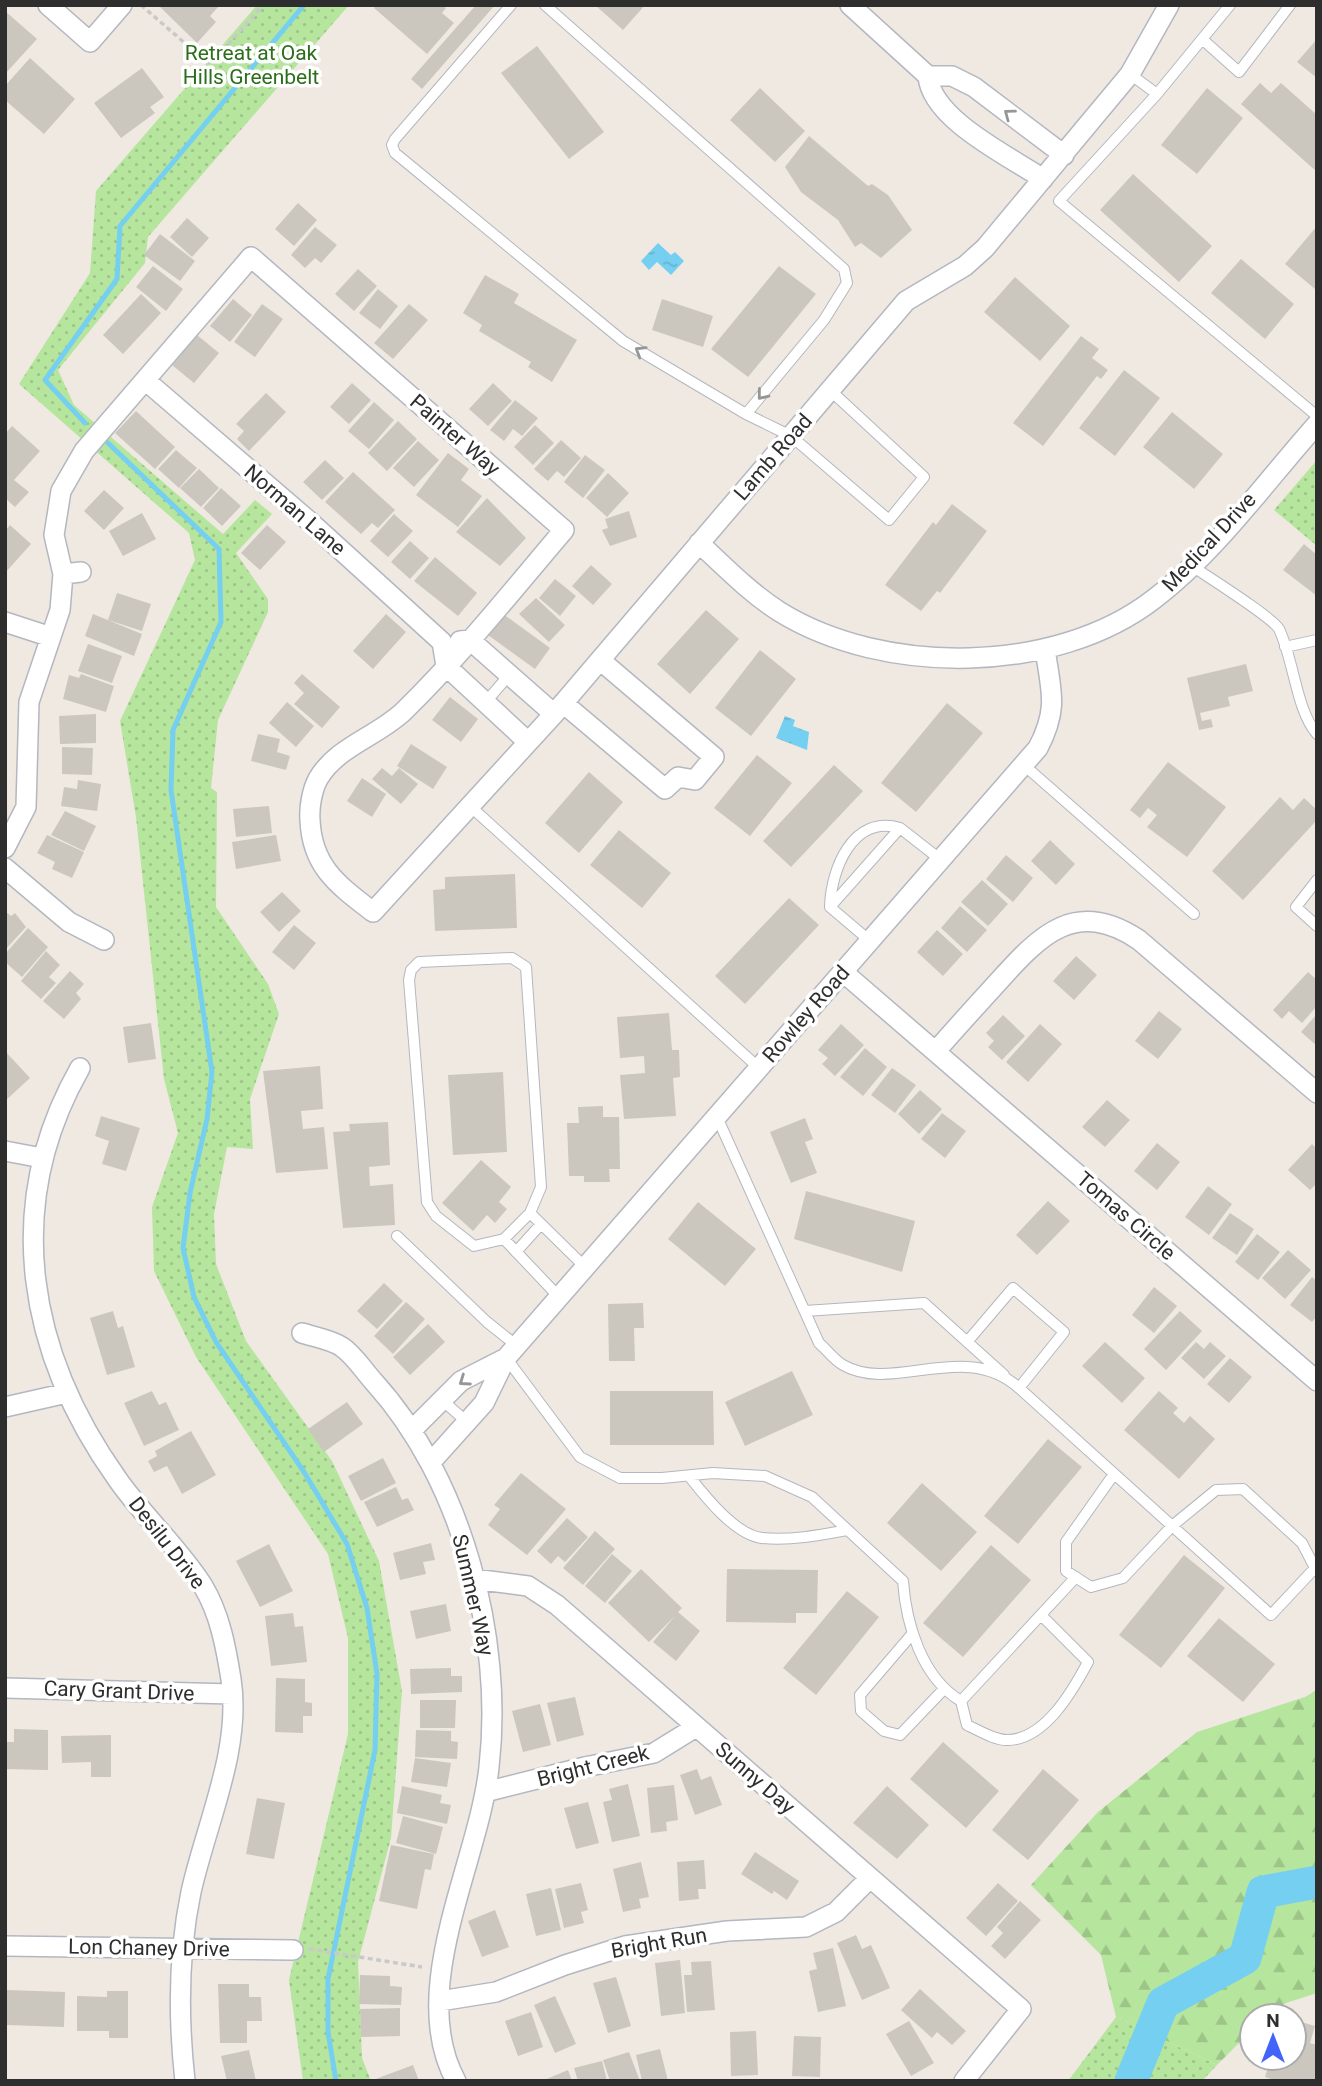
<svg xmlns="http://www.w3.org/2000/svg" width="1322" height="2086" font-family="Roboto,sans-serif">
<defs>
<pattern id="green-dots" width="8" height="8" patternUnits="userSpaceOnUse" patternTransform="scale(1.75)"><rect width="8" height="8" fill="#b6e59e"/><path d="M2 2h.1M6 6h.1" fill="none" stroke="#9dc588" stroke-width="1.8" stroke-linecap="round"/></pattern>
<pattern id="forest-firs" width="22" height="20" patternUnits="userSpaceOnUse" patternTransform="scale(1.75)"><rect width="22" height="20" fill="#b6e59e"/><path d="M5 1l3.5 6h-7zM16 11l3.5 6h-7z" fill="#9dc588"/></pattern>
<pattern id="water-ripples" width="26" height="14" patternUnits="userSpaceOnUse" patternTransform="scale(1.75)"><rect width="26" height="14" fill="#75cff0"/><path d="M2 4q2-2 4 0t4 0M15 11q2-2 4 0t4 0" fill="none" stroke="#66b2ce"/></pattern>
</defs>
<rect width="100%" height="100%" fill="#efe9e1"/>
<path fill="url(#green-dots)" d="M257 5H349L148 237 145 263 58 370 74 405 223 534 255 500 272 514 236 553 268 599V612L218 720 211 788 217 792 216 907 268 984 279 1014 250 1099 253 1149 227 1147 214 1214 216 1264 246 1341 332 1461 379 1561 402 1691 391 1838 358 1962 362 2058 371 2081H303L289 1980 348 1734V1638L328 1554 196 1357 154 1271 152 1207 178 1133 164 1079 136 817 120 721 195 560 189 533 19 384 90 273 96 191Z
M1317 460V546L1274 510Z
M1116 2017 1217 2065 1202 2081H1068Z"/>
<path fill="url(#forest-firs)" d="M1317 1690V1993L1286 2003 1266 2016H1252V2030L1217 2065 1116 2017 1101 1955 1031 1885 1098 1812 1197 1732 1305 1697Z"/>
<path fill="url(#water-ripples)" d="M658 243 671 255 675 252 684 261 671 275 657 262 649 270 641 261Z
M785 716 795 720 793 726 809 732 807 750 776 738Z"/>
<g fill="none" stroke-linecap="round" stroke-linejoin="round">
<path stroke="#75cff0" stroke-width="5" d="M85 423 45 380 117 279 120 226 304 5
M108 443 219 549 221 622 173 730 171 790 212 1072 207 1119 190 1193 183 1248 194 1297 216 1342 304 1472 347 1544 367 1608 377 1674 375 1750 328 1979V2032L336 2081"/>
<path stroke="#75cff0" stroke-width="33" d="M1131 2081 1163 2003 1245 1958 1263 1892 1317 1882"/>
</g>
<path fill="#cbc7bf" d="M158 5H220L210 16 216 22 197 43Z
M376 5H442L446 8 442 13 454 23 427 54 374 8Z
M476 5H495L422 89 411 79Z
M595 5H645L623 30Z
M5 11 37 39 5 74Z
M1317 39V78L1297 62Z
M537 46 604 132 569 159 501 73Z
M30 58 75 99 44 134 5 100V86Z
M142 68 164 97 150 107 155 113 121 138 94 103Z
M1260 83 1271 93 1281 83 1317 115V172L1241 104Z
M760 88 805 131 775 162 730 120Z
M1207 88 1243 118 1197 174 1161 145Z
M809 136 868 186 872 184 888 195 912 230 881 258 861 243 855 247 838 220 801 192 785 167Z
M1133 174 1212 246 1179 282 1100 210Z
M298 203 317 220 294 246 275 229Z
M187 218 209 238 192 257 170 237Z
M1317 226V287L1315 289 1285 264Z
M315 227 337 245 321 263 315 258 305 268 291 255Z
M160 234 195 261 180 281 144 255Z
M1241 259 1294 304 1265 339 1211 293Z
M153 266 183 289 166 311 136 287Z
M779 266 816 294 748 377 711 349Z
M358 269 377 286 354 311 335 294Z
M485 275 519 294 514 303 577 340 552 382 528 367 531 362 479 331 482 325 463 313Z
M1015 277 1070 326 1040 361 984 312Z
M378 289 398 306 380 329 359 313Z
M141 294 161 313 123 354 103 335Z
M233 299 252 315 230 342 210 326Z
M662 299 713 316 703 347 652 330Z
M262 304 283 319 255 357 234 342Z
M409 304 428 320 393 359 374 343Z
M197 335 219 353 194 383 172 365Z
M1081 336 1099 349 1092 358 1108 370 1101 379 1097 376 1043 446 1013 423Z
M1124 370 1160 398 1115 456 1079 428Z
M352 383 371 400 349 424 330 407Z
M493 383 512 401 488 426 469 409Z
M266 393 286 412 249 451 237 439 244 431 236 424Z
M515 400 538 418 522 436 513 429 504 441 490 430Z
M374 402 394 420 369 449 348 431Z
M136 411 175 447 155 469 115 433Z
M1172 412 1223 454 1194 489 1143 447Z
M398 421 417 439 387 471 368 453Z
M535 425 554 443 533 465 514 447Z
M12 426 40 451 14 480 29 492 15 507 5 498V434Z
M561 440 581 458 564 477 557 471 548 481 534 469Z
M418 441 439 460 414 487 393 468Z
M176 450 197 468 179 488 158 469Z
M448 453 469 469 461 480 482 496 458 527 416 495Z
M585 455 605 470 583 498 564 482Z
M325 460 344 478 322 500 303 482Z
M199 469 219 488 201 507 180 488Z
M353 472 395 510 378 528 372 523 361 534 325 502Z
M608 473 629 493 607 517 586 498Z
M221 488 241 506 222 526 203 508Z
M104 490 124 508 104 530 84 511Z
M487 498 526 538 500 566 456 532Z
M952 504 987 531 940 593 937 591 921 611 885 585 933 522 936 525Z
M629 511 637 537 610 546 602 530 608 528 605 519Z
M142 513 156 539 123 556 109 531Z
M394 514 413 531 388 557 370 541Z
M10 525 31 544 5 573V531Z
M267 525 286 542 260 570 241 553Z
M410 541 429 558 410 579 391 562Z
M1304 544 1317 555V596L1283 570Z
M435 557 477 593 458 616 414 581Z
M591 565 612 584 593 605 572 586Z
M555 579 576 596 560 616 539 598Z
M117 593 151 604 142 631 108 620Z
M536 598 565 625 549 642 519 614Z
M706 610 739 639 690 694 657 664Z
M93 614 142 634 134 656 85 636Z
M386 614 406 632 373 669 353 651Z
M503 614 550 648 535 669 488 635Z
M88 644 122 656 112 683 78 671Z
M760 650 796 679 751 736 715 708Z
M1246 664 1253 691 1228 697 1230 706 1200 713 1202 721 1211 719 1213 727 1199 730 1187 678Z
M81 674 114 686 106 712 63 699 69 675 79 678Z
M302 674 340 707 322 728 294 704 304 693 294 683Z
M450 697 478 719 461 742 432 720Z
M287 702 314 726 296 747 269 723Z
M947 703 983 733 916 812 881 783Z
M96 714V743L60 744 59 716Z
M258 734 280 739 277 752 290 756 286 770 251 761Z
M411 744 447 767 433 789 397 766Z
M62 747 93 748 92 775 62 774Z
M757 755 792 783 750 836 714 808Z
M1168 762 1226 807 1187 857 1147 827 1157 815 1148 808 1140 818 1130 810Z
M834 765 863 791 791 867 763 841Z
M382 768 392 776 399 768 418 784 401 804 372 779Z
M589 772 623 802 579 853 545 823Z
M362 778 386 794 372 817 347 801Z
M78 780 101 784 97 811 61 806 64 787 77 789Z
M1280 797 1293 810 1304 798 1317 810V820L1243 900 1212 871Z
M269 806 272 833 236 837 233 809Z
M65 811 96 826 84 851 51 835Z
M619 830 671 873 642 908 590 865Z
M47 835 84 852 72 878 52 869 55 862 37 853Z
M276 835 281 861 236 869 232 842Z
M1050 840 1075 864 1056 885 1031 861Z
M1006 855 1033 878 1013 902 986 879Z
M515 874 517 928 435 931 433 890 445 889V877Z
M982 880 1008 904 988 926 961 902Z
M282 892 301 911 279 932 260 912Z
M789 898 819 925 745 1004 715 976Z
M960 906 987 930 967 952 941 928Z
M5 911 11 916 15 913 26 927 5 950Z
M294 925 316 943 294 970 272 952Z
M28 928 48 947 22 977 5 962V954Z
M937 930 963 954 943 976 917 952Z
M46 951 60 965 49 977 56 983 41 999 21 981Z
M1076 956 1097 975 1074 1000 1053 981Z
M70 971 84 984 76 993 81 999 64 1019 43 1001Z
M1308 972 1317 980V1006L1302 1023 1289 1011 1282 1019 1273 1010Z
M1159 1011 1182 1029 1158 1059 1135 1041Z
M669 1013 672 1050H679L680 1077 673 1078 676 1116 624 1119 620 1075 645 1073 644 1056 620 1058 617 1017Z
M1317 1014V1046L1301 1032Z
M1003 1015 1025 1036 1002 1060 988 1047 994 1041 986 1033Z
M151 1023 156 1059 128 1063 123 1027Z
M841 1024 864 1045 835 1076 822 1064 828 1058 818 1050Z
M1040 1024 1062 1044 1028 1082 1006 1062Z
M865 1048 887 1067 863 1096 840 1077Z
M5 1051 30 1078 5 1101Z
M320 1066 323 1109 301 1111 303 1129 324 1127 328 1169 276 1173 263 1071Z
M892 1068 916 1085 895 1113 871 1095Z
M503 1072 507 1152 453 1155 448 1075Z
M920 1090 942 1109 919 1134 898 1114Z
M1107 1100 1130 1120 1105 1147 1082 1127Z
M603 1106V1117H619L620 1169H609L610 1182H584V1176H569L567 1123H579L578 1107Z
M942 1113 966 1131 945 1158 921 1139Z
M101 1116 140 1128 126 1171 102 1164 109 1141 95 1136Z
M805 1118 813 1139 805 1142 817 1173 791 1183 770 1132Z
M388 1122 390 1165 369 1167 370 1186 393 1184 395 1225 343 1228 333 1132 350 1131 349 1124Z
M1157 1143 1180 1162 1157 1190 1134 1171Z
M1312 1144 1317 1149V1183L1310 1190 1288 1170Z
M481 1160 511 1187 499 1202 507 1209 495 1223 487 1215 473 1231 442 1203Z
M1208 1186 1232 1204 1209 1235 1185 1217Z
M806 1191 915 1221 902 1272 794 1239Z
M1048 1201 1070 1221 1037 1255 1016 1235Z
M698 1202 756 1249 725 1286 668 1239Z
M1230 1213 1254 1229 1237 1255 1212 1238Z
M1257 1234 1280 1252 1258 1280 1235 1262Z
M1288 1250 1311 1270 1285 1299 1262 1278Z
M1312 1277 1317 1281V1316L1312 1322 1290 1305Z
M384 1283 403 1301 377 1329 357 1311Z
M1154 1287 1177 1306 1154 1333 1132 1315Z
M406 1302 425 1319 393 1354 374 1336Z
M643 1303 644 1328H634L635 1361H609L608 1304Z
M113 1311 118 1328 123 1326 135 1367 107 1375 90 1318Z
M1180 1311 1202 1331 1166 1370 1144 1349Z
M428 1324 445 1342 410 1375 393 1357Z
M1105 1342 1145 1378 1122 1403 1082 1366Z
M1196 1342 1204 1349 1210 1342 1226 1356 1204 1379 1181 1358Z
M1230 1358 1252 1377 1229 1403 1207 1384Z
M792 1371 813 1415 745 1446 725 1402Z
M152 1391 159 1405 166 1402 179 1430 144 1446 124 1403Z
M610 1391H713L714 1445H610Z
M1159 1391 1178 1408 1173 1413 1184 1423 1190 1416 1215 1439 1179 1479 1124 1430Z
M347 1402 363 1424 324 1452 308 1429Z
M191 1431 216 1475 182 1494 167 1466 154 1472 148 1461 157 1456 155 1451Z
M1048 1439 1082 1467 1018 1544 984 1516Z
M383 1458 396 1483 361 1501 348 1476Z
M521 1473 566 1509 527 1555 488 1525 500 1509 494 1505Z
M922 1483 977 1532 941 1571 887 1523Z
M396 1487 402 1500 408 1498 414 1510 377 1527 364 1502Z
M567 1518 588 1537 565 1562 558 1556 551 1564 537 1551Z
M595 1531 615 1549 583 1585 563 1568Z
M431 1543 435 1560 423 1562 426 1574 400 1580 393 1553Z
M269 1544 293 1591 260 1607 236 1561Z
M991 1545 1031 1580 963 1657 923 1623Z
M612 1554 632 1571 605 1603 585 1586Z
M1184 1555 1225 1588 1161 1668 1119 1635Z
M641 1569 682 1608 678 1612 700 1631 676 1661 653 1642 675 1616 649 1642 608 1603Z
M727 1569 818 1570 817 1613H796V1623L726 1622Z
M847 1591 879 1617 816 1695 783 1668Z
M446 1604 451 1631 416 1639 410 1611Z
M293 1613 295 1627 303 1626 307 1662 271 1666 265 1616Z
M1219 1618 1275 1664 1243 1702 1187 1656Z
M451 1668V1676H462V1692L411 1694 410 1669Z
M276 1678 305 1679V1702L312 1703V1716H303V1733L275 1732Z
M575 1697 584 1735 557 1742 547 1703Z
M420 1700H456L455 1728H420Z
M540 1704 551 1745 523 1752 512 1711Z
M14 1729 48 1730V1770L5 1769V1742H14Z
M416 1730 451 1731V1741L458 1742 457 1759 415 1757Z
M111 1735V1777H91V1762L62 1763 61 1736Z
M943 1742 999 1791 966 1828 910 1779Z
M415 1758 451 1763 447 1787 411 1782Z
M697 1769 701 1780 711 1776 722 1805 695 1815 680 1775Z
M1043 1769 1079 1800 1028 1860 992 1830Z
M628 1784 640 1836 612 1842 603 1802 612 1800 609 1789Z
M674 1785 678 1820 666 1822 667 1831 651 1833 647 1788Z
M402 1786 442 1795 440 1803 451 1805 447 1824 397 1813Z
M887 1786 929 1825 897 1859 853 1823Z
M257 1798 285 1803 274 1859 246 1854Z
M588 1802 599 1843 576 1849 564 1808Z
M403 1816 443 1827 436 1854 396 1843Z
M391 1845 434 1854 431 1870 425 1869 417 1909 379 1901Z
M755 1852 799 1881 787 1900 774 1891 772 1894 741 1874Z
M704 1860 706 1889H698L699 1899 679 1901 677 1862Z
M641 1862 649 1897 639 1899 641 1908 623 1912 613 1869Z
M581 1883 588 1910 581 1912 584 1923 564 1928 555 1889Z
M998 1883 1018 1901 986 1936 966 1918Z
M551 1888 561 1930 536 1936 526 1894Z
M1020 1901 1041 1920 1005 1959 991 1946 1003 1933 997 1927Z
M495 1910 509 1947 482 1957 468 1921Z
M856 1935 862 1949 871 1945 890 1988 862 2000 837 1943Z
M833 1948 846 2006 818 2012 809 1971 817 1969 813 1953Z
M680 1960 685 2013 661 2016 655 1963Z
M711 1961 715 2010 687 2012 684 1975H692L691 1962Z
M360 1975 390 1976V1986L402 1987 401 2005 359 2004Z
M616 1977 631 2026 608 2033 593 1983Z
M218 1984H249V1997H261L262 2021H247V2043H220Z
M920 1989 966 2031 952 2045 937 2032 932 2038 901 2010Z
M7 1990 65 1992 64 2027 7 2025Z
M107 1991H128V2038H109V2031H77V1996L107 1997Z
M555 1996 576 2044 555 2053 534 2005Z
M400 2008V2036L361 2037 360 2009Z
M531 2012 543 2047 518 2056 505 2021Z
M1294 2020 1315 2026 1310 2043 1317 2045V2081H1278L1265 2077 1271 2058H1294Z
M909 2021 934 2063 911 2076 886 2034Z
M756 2031 758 2075 731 2076 730 2032Z
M794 2036 821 2037 820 2077 792 2076Z
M660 2049 668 2081H642L636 2055Z
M249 2050 256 2081H227L221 2056Z
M629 2052 640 2081H610L603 2060Z
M602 2061 607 2081H578L574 2068Z
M413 2065 419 2081H373V2080Z
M568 2070 572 2081H542Z"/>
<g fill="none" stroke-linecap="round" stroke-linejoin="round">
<g stroke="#b4b7c1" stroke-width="12">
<path id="lane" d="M511 5 395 139 392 145 395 153 623 341 746 414 791 436 889 520 924 477 831 391
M545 5 844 269 847 283 824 320 746 414
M1202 39 1239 72 1290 5
M1130 74 1157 94 1230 5
M1157 94 1059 201 1317 416
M1192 566C1208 577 1272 617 1279 629 1294 660 1296 710 1317 734
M1285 647 1317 640
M485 703 509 675
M1025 766 1194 914
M470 806 759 1068
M1317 880 1296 907 1317 926
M830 907C831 869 853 814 900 828
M870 941 830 907 900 828 941 860
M717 1117 819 1343C827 1350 834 1360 843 1365 893 1394 965 1339 1019 1388L1271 1615 1315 1568 1302 1543 1243 1489 1216 1490 1172 1526 1123 1578 1091 1587 1066 1571V1542L1114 1474
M397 1236 487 1322 517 1346
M504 1239 474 1246 436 1216 427 1202 409 980 411 970 419 962 512 958 526 967 541 1187 530 1213
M516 1252 541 1224
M559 1297 504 1239 530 1213 585 1267
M805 1311 924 1303 1004 1375
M967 1342 1013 1288 1064 1332 1019 1388
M507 1359 580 1457 620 1478H662L713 1473 765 1476 812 1497 903 1581C906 1624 922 1678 961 1701
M442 1400 467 1422
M689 1476C704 1495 735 1535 762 1538 790 1541 821 1535 848 1530
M1041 1615 1088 1662C1072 1692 1045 1739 1008 1740 996 1741 978 1730 967 1725L961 1701 1076 1577
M913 1633 860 1695 861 1711 884 1731 900 1735 943 1690"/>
</g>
<g stroke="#b4b7c1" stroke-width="22">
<path id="street" d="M48 5 90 42 122 5
M850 5 928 76
M1043 179C1009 156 931 119 928 76H952L974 87 1064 155
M145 380 309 521 442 642 446 666 528 742
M699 543C725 567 750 593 780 612 884 676 1056 675 1154 599 1215 553 1266 481 1317 424
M63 574 81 572
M5 622 51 637
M460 641 470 640 554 714
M563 703 665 789 678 777 695 780 714 757 600 660
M5 848 26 807 29 702 60 610 63 574 54 535 61 491 84 451 251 257 564 530C512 591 462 654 405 710 379 736 337 746 318 779 312 790 309 808 310 820 312 867 338 885 373 912L554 714 906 301 965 266 985 248 1130 74 1169 5
M5 868 69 922 104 940
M843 972 1317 1381
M936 1051C956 1028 977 1005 998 982 1041 934 1076 898 1139 940L1317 1093
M80 1068C1 1207 28 1354 118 1480 144 1517 179 1548 203 1586 220 1614 226 1648 231 1679 242 1749 206 1824 191 1892 178 1954 178 2018 185 2081
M5 1151 42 1158
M302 1333C314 1337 332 1340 342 1347 354 1355 364 1371 374 1382 462 1479 504 1638 489 1767 479 1862 406 1990 456 2081
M5 1407 67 1393
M412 1430 461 1381 506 1358
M431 1462 484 1403 506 1358 1038 748C1059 708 1051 691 1045 649
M474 1579 528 1586 557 1605 1021 2009 964 2081
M5 1688 232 1694
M485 1792 585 1767 654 1753 696 1727
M5 1946 293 1950
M440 2001 496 1992 565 1965 625 1946 727 1931 806 1927 836 1912 869 1879"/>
</g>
<path stroke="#c9c9c9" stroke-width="3.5" stroke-dasharray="5 3.5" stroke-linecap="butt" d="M141 5 210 65 263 5
M309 1949 422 1967"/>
<use href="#lane" stroke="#fff" stroke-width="10"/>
<use href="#street" stroke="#fff" stroke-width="19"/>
</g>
<defs><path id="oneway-chevron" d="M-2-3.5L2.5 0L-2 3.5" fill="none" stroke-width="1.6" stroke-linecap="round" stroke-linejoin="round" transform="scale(1.75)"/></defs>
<g stroke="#969696">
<use href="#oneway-chevron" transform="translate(1009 114) rotate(-143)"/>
<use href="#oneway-chevron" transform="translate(640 351) rotate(-149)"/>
<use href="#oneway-chevron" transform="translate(762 395) rotate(129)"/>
<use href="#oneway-chevron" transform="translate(464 1381) rotate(145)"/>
</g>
<g text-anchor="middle" stroke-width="7" stroke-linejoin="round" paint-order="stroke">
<g font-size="21" fill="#2c6e1b" stroke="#fff">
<text x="251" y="60">Retreat at Oak<tspan x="251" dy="24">Hills Greenbelt</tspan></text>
</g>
<g font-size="21" fill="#2e2e2e" stroke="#fff">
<text transform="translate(455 435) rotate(41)" y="7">Painter Way</text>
<text transform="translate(773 457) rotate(-49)" y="7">Lamb Road</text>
<text transform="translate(295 510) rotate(41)" y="7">Norman Lane</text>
<text transform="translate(1209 542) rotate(-47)" y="7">Medical Drive</text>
<text transform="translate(806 1014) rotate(-49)" y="7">Rowley Road</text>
<text transform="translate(1126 1216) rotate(41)" y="7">Tomas Circle</text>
<text transform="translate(167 1543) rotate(52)" y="7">Desilu Drive</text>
<text transform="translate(473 1595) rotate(77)" y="7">Summer Way</text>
<text transform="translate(119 1691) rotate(2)" y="7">Cary Grant Drive</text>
<text transform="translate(593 1766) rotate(-14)" y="7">Bright Creek</text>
<text transform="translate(755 1778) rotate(41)" y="7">Sunny Day</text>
<text transform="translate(659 1943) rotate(-10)" y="7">Bright Run</text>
<text transform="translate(149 1948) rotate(1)" y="7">Lon Chaney Drive</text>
</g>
</g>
<rect width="1322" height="2086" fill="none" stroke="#2e2e2e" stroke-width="14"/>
<g transform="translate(1273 2037)"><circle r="33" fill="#ffffff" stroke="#ababab" stroke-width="2"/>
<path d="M0-5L12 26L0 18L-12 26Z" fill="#4264fb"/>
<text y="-10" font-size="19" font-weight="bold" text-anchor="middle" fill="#2e2e2e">N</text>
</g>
</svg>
